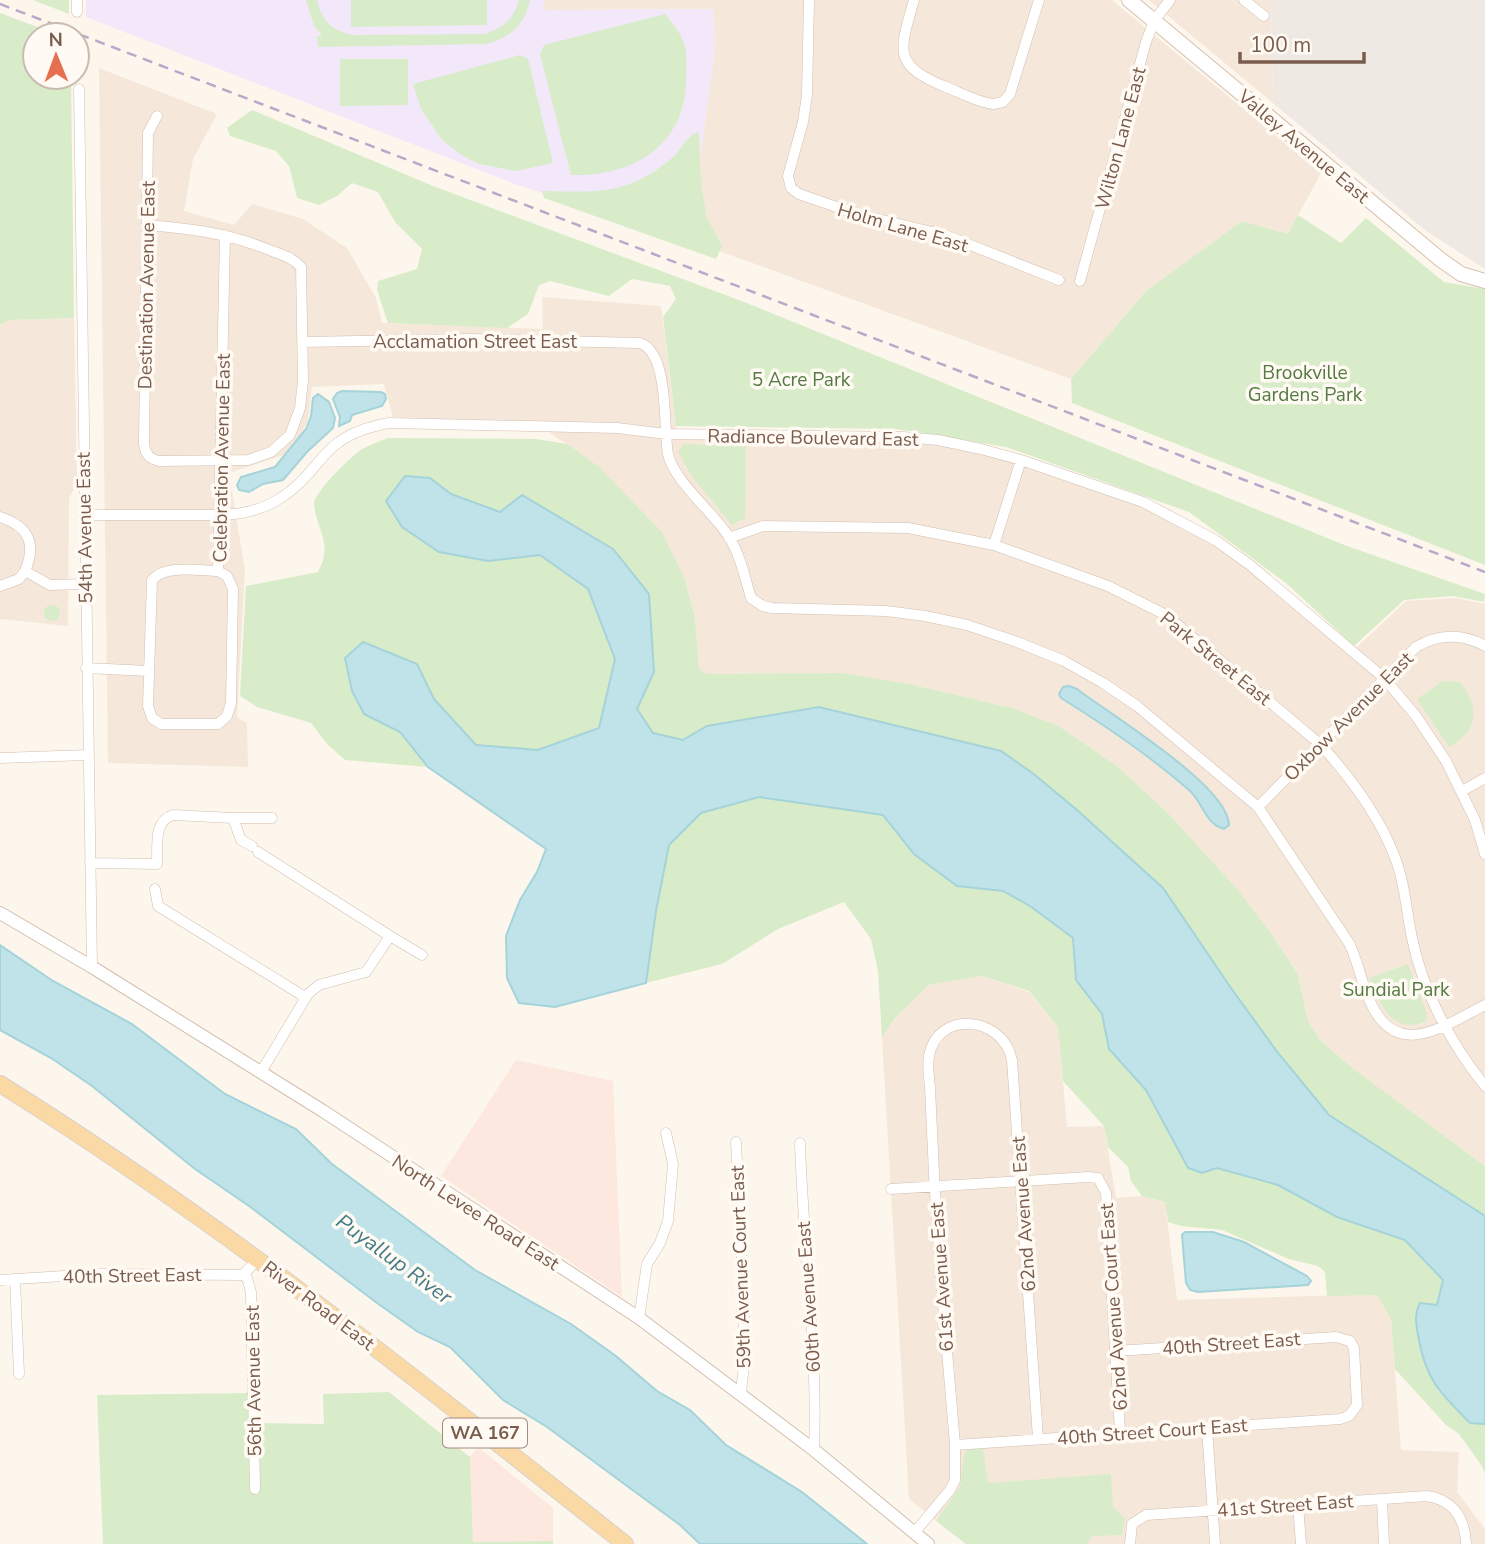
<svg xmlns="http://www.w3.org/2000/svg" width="1485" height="1544" font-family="'Nunito Sans',sans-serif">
<rect width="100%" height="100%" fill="#fdf6ec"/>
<path fill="#f5e8da" d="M544 0H1112L1321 173 1288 234 1242 221 1146 291 1071 379 689 240 715 48 713 9 544 10Z
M1149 0H1271L1273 103Z
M99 68 217 114 193 159 184 211 234 225 252 204 303 219 347 248 376 298 382 323 543 329 542 297 661 306 677 434 903 437 981 449 1143 502 1215 540 1355 649 1406 601 1456 598 1485 604V1166L1355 1070 1320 1040 1308 1021 1298 975 1273 936 1238 890 1168 813 1117 766 1057 725 1012 708 909 684 843 673 707 674 699 669 695 616 685 580 598 466 540 426 393 417 384 384 312 387 308 420 293 452 229 473 245 570 237 717 247 723 248 767 108 763Z
M74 318 77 484 69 498 68 626 0 619V325L9 320Z
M982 976 1029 992 1058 1027 1067 1127 1104 1126 1116 1198 1142 1196 1165 1202 1177 1300 1377 1294 1391 1319 1401 1450 1459 1452 1457 1492 1485 1529V1544H966L909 1499 882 1038 894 1019 929 985Z"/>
<path fill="#fde8e0" d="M516 1060 613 1081 622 1297 441 1176Z
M478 1447 553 1508V1541L473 1542 470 1457Z"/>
<path fill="#efe9e4" d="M1271 0H1485V269L1425 230 1273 103Z"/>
<path fill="#f3e8fa" d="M86 0H544L545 10 713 9 715 48 689 240 520 186 86 17Z"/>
<path fill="#d8ecc9" d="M33 0H69V14Z
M306 0H317C321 20 333 32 353 35L485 34C503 28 514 19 519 0H530C525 25 510 38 486 44L318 47 317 36 322 35 314 26Z
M351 0H487V25L351 27Z
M0 13 59 35H35V77H71L74 318 9 320 0 325Z
M665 14C671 22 680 32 683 41 688 52 686 68 686 79 686 146 632 177 571 175L540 55 544 45Z
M520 55 528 59 553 163 516 171 479 164 463 156 442 140 421 109 413 84Z
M340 59H408V105L340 106Z
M252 110 433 186 739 300 1347 546 1485 594 1484 602 1453 596 1404 600 1354 646 1286 583 1189 512 1006 447 896 429 676 426 663 317 676 299 670 286 632 279 609 296 550 281 539 285 528 314 507 328 388 323 377 290 378 281 417 269 422 249 395 222 378 192 352 183 337 196 319 205 297 198 289 166 276 151 230 136 227 128Z
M699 132 701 183 707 218 722 246 716 259 544 198 542 191C597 192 627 196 672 158 682 150 685 136 699 132Z
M1298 215 1341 243 1366 218 1444 282 1485 289V565L1072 403 1071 379 1146 291 1242 221 1288 234Z
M388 438 536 439 567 444 598 466 662 532 685 580 695 617 699 669 707 674 843 673 909 684 1012 708 1057 725 1117 766 1168 813 1238 890 1273 936 1298 975 1308 1021 1320 1040 1355 1070 1485 1166V1216L1329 1115 1278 1053 1231 988 1163 888 1077 810 1035 775 925 734 819 707 707 726 683 741 653 733 637 709 654 672 649 594 500 512 451 494 430 478 488 561 540 555 588 589 615 659 599 728 538 750 476 745 434 699 417 664 363 642 352 691 364 713 400 732 428 767 345 760 328 745 311 723 257 707 240 696 246 586 318 572C333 544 318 533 314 505 313 493 348 460 358 452 366 446 378 442 388 438Z
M684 444 746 446 745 518 732 525 693 478 678 452Z
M44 613a8 8 0 1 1 16 0a8 8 0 1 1-16 0Z
M1443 681 1460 682C1480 706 1479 731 1449 747L1417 699Z
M759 797 883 815 914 854 957 886 1003 891 1030 906 1073 938 1076 980 1102 1014 1109 1049 1146 1090 1188 1168 1202 1173 1217 1168 1278 1185 1337 1217 1405 1240 1443 1280 1437 1305 1438 1390 1470 1423 1485 1424V1474L1482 1466 1459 1434 1446 1425 1395 1369 1391 1319 1377 1295 1327 1296 1325 1272 1318 1266 1289 1259 1222 1230 1181 1226 1168 1222 1165 1202 1142 1196 1131 1181 1128 1167 1108 1147 1104 1126 1063 1081 1058 1027 1029 991 982 976 929 985 894 1019 882 1038 878 971 871 939 844 902 778 929 722 964 646 983 656 911 669 845 701 813Z
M1408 964 1427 1014 1425 1022C1389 1034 1382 1004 1369 978Z
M389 1392 470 1457 473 1542 553 1541V1544H103L97 1395 249 1393 250 1423 324 1424 323 1394Z
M983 1448 988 1483 1111 1474 1113 1507 1125 1519 1122 1535 1092 1536 1087 1544H966L936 1521 960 1487 964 1455 968 1449Z"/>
<path fill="#bfe3e8" stroke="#a5d3da" stroke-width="2" d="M342 391 381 392 385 394 386 399 382 406 352 415 350 421 339 426 340 417 333 399 337 393Z
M318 394 329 402 335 418 333 428 307 452 283 480 263 484 249 492 239 490 237 485 241 477 275 467 306 429 311 416 313 398Z
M405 476 430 478 451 494 500 512 522 495 613 549 649 594 654 672 637 709 653 733 683 740 707 726 819 707 1001 751 1035 775 1077 810 1163 888 1231 988 1278 1053 1329 1115 1485 1216V1424L1470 1423C1440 1393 1425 1379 1418 1335 1416 1322 1414 1315 1420 1303L1437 1305 1443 1280 1405 1240 1337 1217 1278 1185 1217 1168 1202 1173 1188 1168 1146 1090 1109 1049 1102 1014 1076 980 1073 938 1030 906 1003 891 957 886 914 854 883 815 759 797 701 813 669 845 656 911 646 983 555 1007 519 1003 507 978 506 936 520 900 537 872 546 849 428 767 400 732 364 714 352 691 345 658 363 642 417 664 434 699 476 745 538 750 599 728 615 659 588 589 540 555 488 561 439 552 402 527 386 501Z
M1069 686 1077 689C1109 714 1229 786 1229 825L1224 829C1205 824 1203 802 1189 790 1149 755 1106 726 1061 698L1059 694 1063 687Z
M0 945 53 981 132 1024 225 1094 296 1129 332 1164 475 1270 571 1324 616 1356 657 1391 690 1410 726 1445 802 1492 867 1544H700L680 1525 547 1427 503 1400 450 1347 418 1332 377 1303 249 1206 195 1169 92 1086 51 1058 0 1030Z
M1185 1232H1213L1244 1242 1307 1276 1311 1281 1308 1285 1198 1292 1190 1290 1186 1283 1182 1235Z"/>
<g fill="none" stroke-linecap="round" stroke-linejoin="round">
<g stroke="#d1beb0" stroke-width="11">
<path id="minor" d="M77 0V12
M809 0 807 95 803 122 788 176 791 188 799 194 857 214 945 235 1059 280
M914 0C900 50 891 65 946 87 961 93 977 102 993 104L1003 102 1010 94 1039 0
M1244 0 1264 16
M79 89 92 967
M147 225C192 229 229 233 272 251 283 255 293 258 301 267L303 381 300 408 290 435 271 452 248 460 159 461C149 459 145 453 144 444L148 133 157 116
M1080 281 1146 42 1154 21 1170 0
M303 342 469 339 640 343C670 353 663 429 668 454 673 480 714 513 729 537 740 554 745 578 751 598L763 606 772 608 886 611 925 616 967 625 1017 642 1064 661 1103 683 1137 706 1258 807 1349 943C1358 961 1361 981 1369 999 1395 1062 1442 1027 1485 1005
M84 515H221C258 514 285 501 309 473 319 462 327 450 339 442 354 431 372 426 389 423L617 428 666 434 903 437 938 440 981 449 1021 460 1143 502 1215 540 1250 565 1384 678 1416 716 1446 761 1475 820 1485 854
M0 517C28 526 37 543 25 571
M729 538 763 526 908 528 994 545 1108 586 1166 615 1320 744C1350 777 1378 814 1394 855 1405 882 1406 910 1412 938 1423 992 1451 1044 1485 1086
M994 545 1021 460
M218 571C199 571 165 564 152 580L148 706 152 718 161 724H218L227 716 231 703 233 589 227 576 218 571 225 235
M0 586 19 579 25 571 50 585 85 584
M86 668 149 671
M0 758 88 755
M1462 791 1485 778
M1258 807 1416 647C1438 634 1463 633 1485 646
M233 818H272
M258 852 390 936 366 972 319 985 308 994 261 1072
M90 863 157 864C158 846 153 821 173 815L233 818 241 840 252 846
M155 889 158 906 305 997
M390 936 422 955
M736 1142 744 1304V1365L741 1393
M800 1143C803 1245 818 1348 814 1450
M891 1189 1088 1177 1098 1178 1106 1193 1120 1432
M243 1275 247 1278 251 1292 255 1489
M15 1279 19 1374
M0 1280 96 1274 243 1275 258 1259
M639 1318 647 1264 660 1243 668 1221 673 1164 666 1133
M1207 1428 1215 1544
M955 1445 1340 1419 1349 1416 1357 1405 1354 1348 1350 1341 1336 1337 1116 1351
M1382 1499 1384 1544
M1298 1505 1301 1544
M915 1532 950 1490 955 1480V1445C947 1347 937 1249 933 1152 932 1130 931 1109 930 1088 929 1077 927 1066 929 1056 936 1011 1002 1014 1012 1060L1038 1438
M1130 1544 1132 1524 1146 1515 1427 1496C1453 1500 1465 1518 1466 1544"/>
</g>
<g stroke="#d1beb0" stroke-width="14">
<path id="tertiary" d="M0 913 92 967 323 1111 639 1318 814 1450 928 1544"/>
</g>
<g stroke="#d6c0b0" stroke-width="16">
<path id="secondary" d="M1129 0 1441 260 1461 274 1485 281"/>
</g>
<g stroke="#dad1cd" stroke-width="18">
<path id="primary" d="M0 1084C220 1221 422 1383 625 1544"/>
</g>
<use href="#minor" stroke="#fff" stroke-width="10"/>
<use href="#tertiary" stroke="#fff" stroke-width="12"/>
<use href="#secondary" stroke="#fff" stroke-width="14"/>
<use href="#primary" stroke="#fbd9a5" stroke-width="16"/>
<path stroke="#b9a8c9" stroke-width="2.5" stroke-dasharray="10 7" stroke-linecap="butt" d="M0 4 1485 572"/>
</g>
<g text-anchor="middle" stroke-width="7" stroke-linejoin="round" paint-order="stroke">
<rect fill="#fffaf3" stroke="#a28b7f" stroke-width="2" x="443" y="1418.5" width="84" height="29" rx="5"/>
<g font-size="18" font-weight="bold" fill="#7a5c4d">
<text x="485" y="1439">WA 167</text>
</g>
<g font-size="19" fill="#7a5c4d" stroke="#fffaf3">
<text transform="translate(1120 138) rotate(-75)" y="7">Wilton Lane East</text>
<text transform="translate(1304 146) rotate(40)" y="7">Valley Avenue East</text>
<text transform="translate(903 227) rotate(16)" y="7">Holm Lane East</text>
<text transform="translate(146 285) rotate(-89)" y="7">Destination Avenue East</text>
<text x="475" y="348">Acclamation Street East</text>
<text transform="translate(813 437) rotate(1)" y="7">Radiance Boulevard East</text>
<text transform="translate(221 458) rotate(-89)" y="7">Celebration Avenue East</text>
<text transform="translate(84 528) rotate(-91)" y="7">54th Avenue East</text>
<text transform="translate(1216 658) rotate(39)" y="7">Park Street East</text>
<text transform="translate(1348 716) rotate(-45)" y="7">Oxbow Avenue East</text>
<text transform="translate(476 1212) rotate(33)" y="7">North Levee Road East</text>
<text transform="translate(1023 1214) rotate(-94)" y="7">62nd Avenue East</text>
<text transform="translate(740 1267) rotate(-92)" y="7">59th Avenue Court East</text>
<text transform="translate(132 1275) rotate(-1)" y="7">40th Street East</text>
<text transform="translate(941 1277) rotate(-94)" y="7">61st Avenue East</text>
<text transform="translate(808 1297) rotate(-94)" y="7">60th Avenue East</text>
<text transform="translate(319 1305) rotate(37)" y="7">River Road East</text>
<text transform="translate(1113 1307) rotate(-94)" y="7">62nd Avenue Court East</text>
<text transform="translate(1231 1343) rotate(-4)" y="7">40th Street East</text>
<text transform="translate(253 1381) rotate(-91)" y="7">56th Avenue East</text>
<text transform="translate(1152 1431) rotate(-4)" y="7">40th Street Court East</text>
<text transform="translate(1285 1505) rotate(-4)" y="7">41st Street East</text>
</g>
<g font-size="19" fill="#537a41" stroke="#fffaf3">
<text x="1305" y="379">Brookville<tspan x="1305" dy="22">Gardens Park</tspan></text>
<text x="801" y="386">5 Acre Park</text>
<text x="1396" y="996">Sundial Park</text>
</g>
<g font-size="21" font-style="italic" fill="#437c86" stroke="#fffaf3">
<text transform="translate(394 1259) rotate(36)" y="7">Puyallup River</text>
</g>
</g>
<g transform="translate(56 56) rotate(359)"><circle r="33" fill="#fffaf3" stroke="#cabbb1" stroke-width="2"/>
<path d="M0-5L12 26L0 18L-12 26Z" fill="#e76f51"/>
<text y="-10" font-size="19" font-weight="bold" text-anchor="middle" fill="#7a5c4d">N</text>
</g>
<path d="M1240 52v10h124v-10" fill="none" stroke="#7a5c4d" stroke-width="3.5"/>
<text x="1250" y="52" font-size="21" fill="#7a5c4d" stroke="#fffaf3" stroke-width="5" paint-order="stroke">100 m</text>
</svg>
